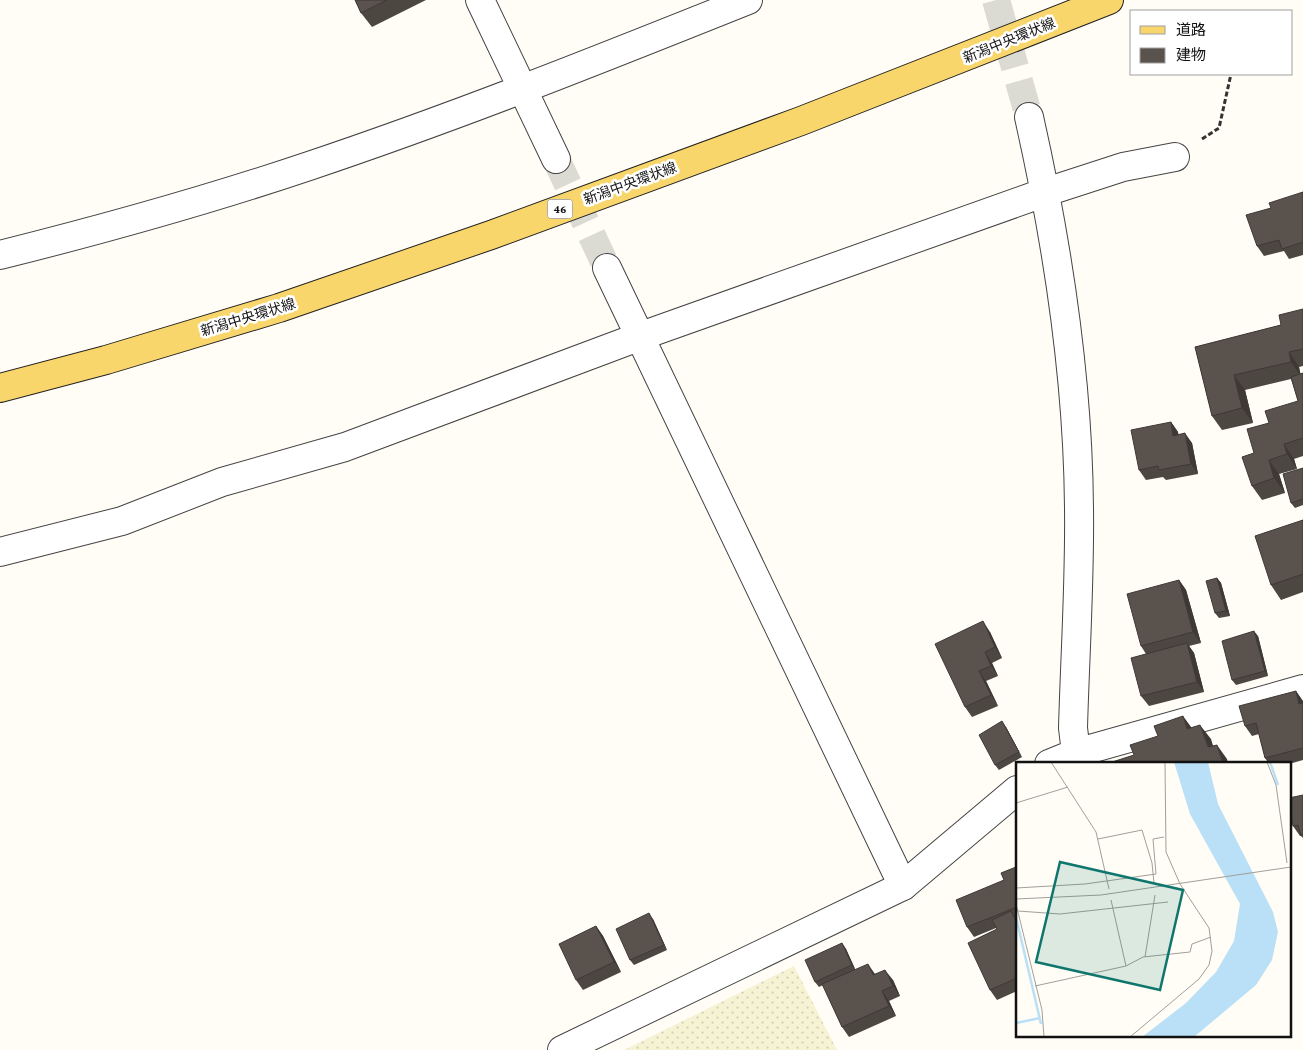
<svg xmlns="http://www.w3.org/2000/svg" width="1303" height="1050" font-family="'Crimson Pro','Noto Sans JP',serif">
<defs>
<pattern id="farmland-dots" width="8" height="8" patternUnits="userSpaceOnUse" patternTransform="scale(1.25)"><rect width="8" height="8" fill="#f6f3d4"/><path d="M2 2h.1M6 6h.1" fill="none" stroke="#d2cfb5" stroke-width="1.8" stroke-linecap="round"/></pattern>
</defs>
<rect width="100%" height="100%" fill="#fffdf5"/>
<path fill="url(#farmland-dots)" d="M794 966 837 1050H624Z"/>
<g fill="none" stroke-linecap="round" stroke-linejoin="round">
<path stroke="#dbdad3" stroke-width="28" stroke-dasharray="28 14" stroke-linecap="butt" d="M996 0 1029 117
M556 159 607 268"/>
<g stroke="#444" stroke-width="30">
<path id="minor" d="M480 0 556 159
M1029 117C1058 246 1078 376 1079 508 1080 581 1075 655 1073 728L1076 753
M0 255C104 229 208 200 309 166 458 116 603 58 748 0
M607 268 903 886 1017 790
M0 552 122 521 222 482 345 447 641 336 1046 192 1123 167 1175 157
M1049 764 1076 753 1303 689"/>
</g>
<g stroke="#444" stroke-width="30">
<path id="tertiary" d="M562 1050 903 886"/>
</g>
<g stroke="#222" stroke-width="30">
<path id="primary" d="M0 388 106 360 279 308 491 235 801 121 1109 0"/>
</g>
<path stroke="#333" stroke-width="3" stroke-dasharray="5 2.5" stroke-linecap="butt" d="M1202 139 1219 128 1231 74"/>
<use href="#minor" stroke="#fff" stroke-width="28"/>
<use href="#tertiary" stroke="#fff" stroke-width="28"/>
<use href="#primary" stroke="#f9d66b" stroke-width="28"/>
</g>
<path fill="#4d4742" d="M355 0H426L372 27 361 13Z
M1303 192V255L1289 259 1284 251 1264 256 1257 246 1271 208Z
M1303 309V366L1299 367 1300 374 1303 373V456L1294 459 1297 469 1279 474 1285 493 1262 500 1252 486 1254 453 1269 423 1298 401 1291 379 1245 390 1253 423 1222 430 1212 416 1195 347 1281 325Z
M1171 422 1178 432V434L1192 443 1198 474 1166 480 1163 477 1146 480 1139 470Z
M1303 468V505L1295 508 1291 503Z
M1303 520V592L1281 600 1271 585Z
M1217 578 1221 583 1230 616 1219 618 1215 613Z
M1179 580 1186 590 1201 643 1189 646 1194 653 1204 692 1149 706 1141 696 1146 654 1141 646Z
M990 632 1002 658 992 663 998 676 986 681 998 706 972 717 965 707Z
M1258 636 1268 676 1236 685 1232 680Z
M1296 691 1303 702V760L1289 764H1269L1265 758 1259 734 1252 736 1245 726Z
M1006 727 1022 757 999 770 995 765Z
M1303 795V838L1301 836H1300L1293 826Z
M1017 867V991L997 1000 990 990 997 929 996 928 974 937 967 927 1004 880Z
M653 919 667 950 634 965 630 960Z
M596 926 603 936 621 972 583 990 576 980Z
M842 943 846 949 855 969 893 980 900 996 889 1001 896 1016 849 1037 842 1027 823 985 819 987 815 982Z"/>
<path fill="#3f3936" d="M1289 352 1299 367 1301 376 1291 362Z
M1234 375 1245 390 1253 423 1242 408Z
M1171 422 1178 432 1181 446 1173 436Z
M1185 433 1192 443 1198 474 1191 464Z
M1284 444 1294 459 1297 469 1287 454Z
M1269 460 1279 474 1285 493 1274 478Z
M1217 578 1221 583 1230 616 1226 611Z
M1179 580 1186 590 1201 643 1193 632Z
M983 621 990 632 1002 658 995 647Z
M1254 631 1258 636 1268 676 1265 671Z
M1187 643 1194 653 1204 692 1197 682Z
M985 652 992 663 998 676 991 666Z
M979 671 986 681 998 706 991 695Z
M1296 691 1303 701V709L1299 704Z
M1183 716 1194 731 1187 729Z
M1002 721 1006 727 1022 757 1019 752Z
M1200 725 1211 739 1218 762 1208 747Z
M1217 745 1227 759 1228 764H1223Z
M649 913 653 919 667 950 664 945Z
M596 926 603 936 621 972 614 962Z
M842 943 846 949 856 971 852 965Z
M868 964 875 974 880 986 873 975Z
M885 970 893 980 900 996 893 986Z
M882 991 889 1001 896 1016 889 1006Z"/>
<path fill="#5a524d" stroke="#3f3936" d="M355 0H387L361 13Z
M1303 192V242L1282 249 1279 240 1257 246 1246 215 1271 208 1269 203Z
M1303 309V349L1289 352 1291 362 1234 375 1242 408 1212 416 1195 347 1281 325 1279 315Z
M1303 373V438L1284 444 1287 454 1269 460 1274 478 1252 486 1242 457 1254 453 1247 429 1269 423 1265 411 1298 401 1291 377Z
M1171 422 1173 436 1185 433 1191 464 1159 470 1158 466 1139 470 1131 430Z
M1303 468V499L1291 503 1283 474Z
M1303 520V574L1271 585 1255 536Z
M1217 578 1226 611 1215 613 1206 581Z
M1179 580 1193 632 1141 646 1127 594Z
M983 621 995 647 985 652 991 666 979 671 991 695 965 707 935 644Z
M1254 631 1265 671 1232 680 1222 641Z
M1187 643 1197 682 1141 696 1131 658Z
M1296 691 1299 704 1303 703V748L1265 758 1256 723 1245 726 1239 706Z
M1183 716 1187 729 1200 725 1208 747 1217 745 1223 764H1109V763L1134 755 1130 745 1158 736 1154 726Z
M1002 721 1019 752 995 765 979 735Z
M1303 795V834L1301 835 1298 825 1293 826 1289 809V798Z
M1016 867 1017 907 967 927 956 900 1004 880 1001 873Z
M1011 911 1017 923V978L990 990 968 943 997 929 992 920Z
M649 913 664 945 630 960 616 929Z
M596 926 614 962 576 980 559 944Z
M842 943 852 965 815 982 805 960Z
M868 964 873 975 885 970 893 986 882 991 889 1006 842 1027 822 984Z"/>
<g text-anchor="middle" stroke-width="5" stroke-linejoin="round" paint-order="stroke">
<rect fill="#fff" stroke="#585858" stroke-width="1" x="547.5" y="199.5" width="25" height="19" rx="4"/>
<g font-size="12" font-weight="bold" fill="#111">
<text x="560" y="213">46</text>
</g>
<g font-size="14" fill="#111" stroke="#fff">
<text transform="translate(1009 40) rotate(-22)" y="5">新潟中央環状線</text>
<text transform="translate(630 183) rotate(-20)" y="5">新潟中央環状線</text>
<text transform="translate(248 317) rotate(-17)" y="5">新潟中央環状線</text>
</g>
</g>
<g transform="translate(1016 762)">
<rect width="275" height="275" fill="#fffdf5"/>
<path d="M158 0H192L202 42 257 150 262 170 256 198 240 223 178 275H126L170 241 200 210 218 179 224 142 174 52Z" fill="#b9e0f7"/>
<path fill="none" stroke="#b9e0f7" stroke-width="2.5" d="M254 0 262 23M0 155 25 262M0 261 24 256"/>
<path fill="none" stroke="#a09f9a" stroke-width="1" d="M35 0 80 70 93 127M251 0 260 23 271 101M0 41 52 25M82 77 126 68 136 101 138 121M0 126 69 122 140 112 137 77 148 75M0 137 85 133 275 105M95 138 110 204M0 142 26 248 28 275M2 149 44 152 152 140M129 195 139 133M19 224 110 204 127 195 174 190 176 182 195 175M114 275 183 217 193 203 196 189 193 166 164 122 150 90 149 0"/>
<path fill="#0f766e" fill-opacity="0.15" stroke="#0f766e" stroke-width="2.5" d="M44 100 167 128 144 228 20 200Z"/>
<rect width="275" height="275" fill="none" stroke="#111" stroke-width="2.5"/>
</g>
<rect x="1130" y="10" width="162" height="65" fill="#ffffff" stroke="#a0a0a0"/>
<rect x="1140" y="26" width="25" height="8" fill="#f9d66b" stroke="#a0a0a0"/>
<text x="1176" y="35" font-size="15" fill="#111111">道路</text>
<rect x="1140" y="48" width="25" height="15" fill="#5a524d" stroke="#a0a0a0"/>
<text x="1176" y="60" font-size="15" fill="#111111">建物</text>
</svg>
